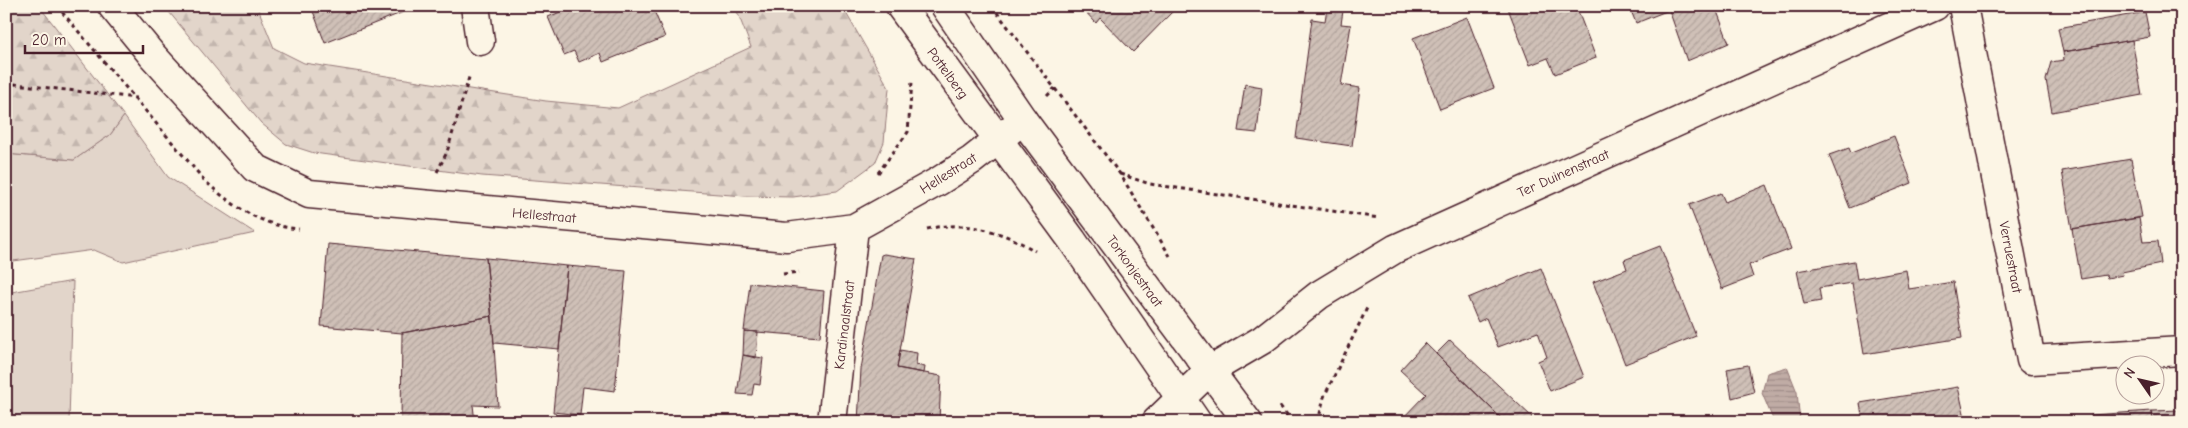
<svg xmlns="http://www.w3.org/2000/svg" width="2188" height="428" font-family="'Comic Neue',sans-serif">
<defs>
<pattern id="forest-firs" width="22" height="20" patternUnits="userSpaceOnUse" patternTransform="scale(1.25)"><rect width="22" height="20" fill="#e2d5ca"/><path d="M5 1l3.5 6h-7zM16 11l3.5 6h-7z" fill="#c3b6ae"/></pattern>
<pattern id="water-rules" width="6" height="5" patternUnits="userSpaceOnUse" patternTransform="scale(1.25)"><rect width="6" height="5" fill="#c0aca5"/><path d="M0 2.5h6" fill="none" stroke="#9e8b87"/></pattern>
<pattern id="building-hatch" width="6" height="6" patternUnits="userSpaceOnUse" patternTransform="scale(1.25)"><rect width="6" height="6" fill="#cfc0b7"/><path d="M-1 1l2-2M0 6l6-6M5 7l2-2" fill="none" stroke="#b3a59e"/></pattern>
</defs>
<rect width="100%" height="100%" fill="#fcf5e5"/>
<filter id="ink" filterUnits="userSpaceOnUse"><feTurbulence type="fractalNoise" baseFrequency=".02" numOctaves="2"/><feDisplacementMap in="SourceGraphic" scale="10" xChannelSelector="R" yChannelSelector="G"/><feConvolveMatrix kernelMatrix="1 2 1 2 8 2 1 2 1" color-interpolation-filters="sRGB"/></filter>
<g filter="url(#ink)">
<path fill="#e2d5ca" stroke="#967a7a" d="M124 116 168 177 255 233 123 262 94 250 6 262V154L74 160 110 135Z
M73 281 69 422H6V293Z"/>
<path fill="url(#forest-firs)" stroke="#967a7a" d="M6 6H37L43 11 124 116 110 135 74 160 6 154Z
M164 6H257L274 48 304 63 546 101 618 108 751 47 735 6H842L889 88 884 142 875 163 837 191 793 197 745 196 482 176 314 153 286 144 261 123Z"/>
<path fill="url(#water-rules)" stroke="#917474" d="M1787 367 1797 392 1800 422H1774L1762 393 1767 373Z"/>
<path fill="url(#building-hatch)" stroke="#4a1f2b" d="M311 6H416V7L325 43Z
M575 6H652L665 37 603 62 600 53 579 62 574 51 564 55 548 17Z
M1080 6H1168L1173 11 1133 52 1100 18 1096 23Z
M1507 6H1576L1596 58 1555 74 1548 58 1530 65Z
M1629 6H1715L1729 43 1687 61 1669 10 1636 23Z
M2174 6H2182V52Z
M1327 8 1343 11 1341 24 1351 25 1341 85 1360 88 1352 146 1296 138 1312 19 1325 21Z
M2145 12 2150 37 2063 52 2058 28Z
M1467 17 1494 88 1440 109 1413 38Z
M2132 40 2142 95 2052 112 2046 80 2051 62 2064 60 2063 52Z
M1245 84 1262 87 1257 133 1238 131Z
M1894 136 1912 183 1850 208 1829 155 1849 148 1851 153Z
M2131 159 2142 217 2072 229 2062 171Z
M1767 185 1791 249 1749 265 1753 277 1722 289 1689 205 1721 193 1725 202Z
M2139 218 2143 242 2158 241 2161 264 2122 272 2123 275 2107 278 2106 275 2081 279 2072 229Z
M328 244 486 258 492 316 402 333 321 326Z
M1660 246 1696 336 1625 364 1593 282 1627 269 1624 260Z
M884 254 916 259 897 368 941 376 939 422H858L861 369 881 255Z
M486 258 567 266 559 349 494 343Z
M1854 261 1857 279 1906 270 1909 289 1953 282 1962 338 1864 354 1852 283 1819 288 1821 301 1804 304 1797 271Z
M567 266 626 271 615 391 583 387 580 415 553 412Z
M1541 268 1584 377 1550 391 1538 361 1547 357 1538 332 1498 347 1486 318 1478 322 1468 298Z
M750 283 824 291 820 337 744 331Z
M492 316 498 406 473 405 475 422H401L402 333Z
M744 331 758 332 756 358 743 355Z
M1450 340 1532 417 1527 422H1508L1502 419 1436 354Z
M1425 343 1502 419 1499 422H1399L1426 394 1400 370Z
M900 350 917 353 916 365 925 367 924 373 897 368Z
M743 355 763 358 760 385 754 384 752 395 737 394Z
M1748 365 1754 392 1732 398 1727 369Z
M1958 387 1966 422H1863L1860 403Z
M2182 410V422H2153L2152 411Z
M2152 411 2153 422H2092L2091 415Z"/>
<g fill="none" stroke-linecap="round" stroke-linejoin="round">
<g stroke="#4a1f2b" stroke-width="31">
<path id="minor" d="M112 6 152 55 255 168 309 194 787 237 854 228 939 181 972 160 1023 120
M475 6 480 41
M1963 6 2031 360 2182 351
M832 422 854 228
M1156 422 1209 371 1262 340 1319 295 1395 249 1935 6"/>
</g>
<g stroke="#4a1f2b" stroke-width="31">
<path id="primary" d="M900 6 1072 240 1197 422
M945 6 1023 120 1248 422"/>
</g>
<path stroke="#4a1f2b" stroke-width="3" stroke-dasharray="4 4" stroke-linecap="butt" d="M57 6 204 180C231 205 261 226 299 229
M992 6 1120 174 1170 256
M6 83 136 98
M1047 96 1055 88
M437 172 447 152 470 74
M878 173 908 132 912 82
M1120 174 1150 184 1379 218
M927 229C966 220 1003 231 1035 251
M783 274 799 272
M1280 406 1293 422
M1318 422 1324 397 1367 308"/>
<use href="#minor" stroke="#fcf5e5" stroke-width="28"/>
<use href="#primary" stroke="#fcf5e5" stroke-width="28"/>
</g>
</g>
<g text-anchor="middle" stroke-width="4.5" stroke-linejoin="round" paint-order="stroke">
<g font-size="14" fill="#4a1f2b" stroke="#fcf5e5">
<text transform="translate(948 73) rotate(54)" y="5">Pottelberg</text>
<text transform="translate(948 173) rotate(-32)" y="5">Hellestraat</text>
<text transform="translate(1563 173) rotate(-24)" y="5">Ter Duinenstraat</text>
<text transform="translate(544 215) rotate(5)" y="5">Hellestraat</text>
<text transform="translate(2011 257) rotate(79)" y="5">Verruestraat</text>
<text transform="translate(1135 271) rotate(54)" y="5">Torkonjestraat</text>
<text transform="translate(844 325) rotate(-83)" y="5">Kardinaalstraat</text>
</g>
</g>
<rect width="2188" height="428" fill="none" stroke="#fcf5e5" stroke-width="25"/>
<rect x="12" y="12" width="2163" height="403" fill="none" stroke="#4a1f2b" stroke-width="2" filter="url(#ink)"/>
<g transform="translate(2140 380) rotate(304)"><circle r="24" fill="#fcf5e5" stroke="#b59f9b"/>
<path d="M0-4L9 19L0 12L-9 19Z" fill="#4a1f2b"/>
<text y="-8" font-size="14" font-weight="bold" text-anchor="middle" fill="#4a1f2b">N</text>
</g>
<path d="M25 45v8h118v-8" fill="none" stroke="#4a1f2b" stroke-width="2.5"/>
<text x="32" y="45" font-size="15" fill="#4a1f2b" stroke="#fcf5e5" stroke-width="4" paint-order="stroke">20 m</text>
</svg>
